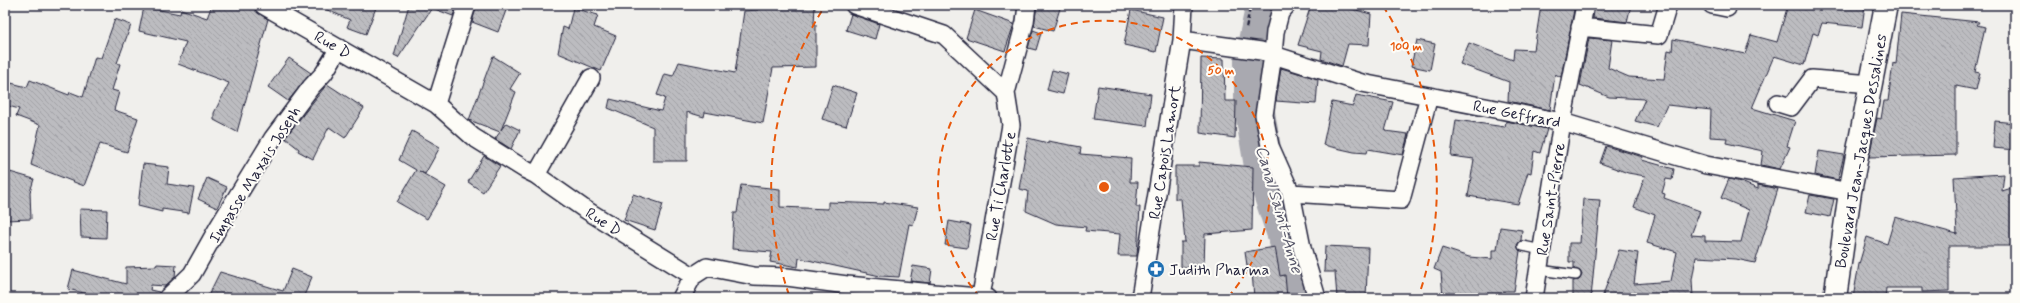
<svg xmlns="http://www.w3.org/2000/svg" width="2020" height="303" font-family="Mynerve,sans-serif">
<defs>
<pattern id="building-back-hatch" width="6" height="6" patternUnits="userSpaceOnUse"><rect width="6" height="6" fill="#bcbcc0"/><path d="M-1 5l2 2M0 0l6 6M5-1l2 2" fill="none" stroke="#a1a1a6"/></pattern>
</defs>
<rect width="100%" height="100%" fill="#f0efec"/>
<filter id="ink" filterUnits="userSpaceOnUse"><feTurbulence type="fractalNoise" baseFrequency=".025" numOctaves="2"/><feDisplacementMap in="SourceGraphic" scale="8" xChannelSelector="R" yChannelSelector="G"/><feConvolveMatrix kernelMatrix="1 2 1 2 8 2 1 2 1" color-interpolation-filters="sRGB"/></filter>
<g filter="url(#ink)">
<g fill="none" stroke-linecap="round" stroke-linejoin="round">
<path stroke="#a9a9b0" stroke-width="40" d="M1273 5 1264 14 1254 60V107L1264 166 1287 234 1306 298"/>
</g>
<path fill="url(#building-back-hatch)" stroke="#22223b" d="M212 5H253L258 13 268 19 237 132 214 120V113L229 83 178 64 186 42 139 31 144 7 180 14 181 9 207 18Z
M316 5H377L366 34 347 27 350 20Z
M409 5H457L453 16 432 8 398 58 394 56Z
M477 5H508L498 32 472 22Z
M758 5H815L814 24H816V67L773 68 763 123 705 112 704 117 687 112V161H653V127L608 108 610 99 661 111 665 98 657 95 665 74 673 76 679 62 735 73 744 11 758 10Z
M1037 5H1061L1053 31 1034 26Z
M1311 5H1337L1371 14 1369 45 1348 44 1342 66 1321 59 1322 51 1298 45Z
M1541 5H1575L1561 77 1555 74 1550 110 1508 101 1509 82 1460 64 1469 43 1513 60 1514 49 1534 50Z
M1595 5H1631L1627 22 1593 18Z
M1788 5H1865L1862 27 1822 23 1818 35 1813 33 1804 65 1774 56 1752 108 1795 121 1787 146 1790 147 1780 169 1761 165 1763 151 1726 143 1727 138 1710 137 1711 110 1667 105 1657 127 1635 121 1645 99 1609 97 1580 85 1589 38 1612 40 1608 68 1629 77 1664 79 1668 50 1672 51 1673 39 1745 54 1751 35 1777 42Z
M573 8 598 15 594 27 616 36 601 71 558 53 563 27 568 29Z
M975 10 1014 24 1005 51 966 38Z
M1131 10 1163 17 1156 52 1124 45Z
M851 14 879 24 875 39 846 30Z
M1901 14 1979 22 1977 25 1985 27 1975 72 1980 73 1976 90 1956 86V155L1869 157 1877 118 1881 119 1884 101H1888L1893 63 1896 64Z
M115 19 131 25 117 63 120 64 112 90 119 92 114 110 138 118 127 152 100 144 84 186 31 165 40 125 16 116 19 109 5 105 11 83 27 87 30 80 69 95 70 92 83 97 95 57 101 58Z
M1033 30 1041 33 1036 50 1028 48Z
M1417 40 1435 44 1430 70 1411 66Z
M493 56 520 73 510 89 516 92 501 130 506 123 520 130 511 149 495 139 500 132 469 120Z
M289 58 311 73 288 101 268 87Z
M1201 58 1224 59 1225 101H1236L1235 138 1200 133Z
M1281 68 1318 79 1316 104 1276 101Z
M1052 70 1068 74 1063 94 1047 90Z
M327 84 364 108 345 138 329 127 313 159 298 151 299 149 285 138Z
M833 85 857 93 846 126 822 119Z
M1098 86 1151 94 1147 126 1093 119Z
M1356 95 1393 102 1385 131 1408 134 1403 155 1368 149 1367 153 1354 152 1323 145 1332 102 1353 106Z
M1456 120 1505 127 1506 121 1547 129 1540 153 1534 151 1531 173 1528 172 1518 204 1468 196 1474 159 1451 156Z
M1995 121 2015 123V150L1993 148Z
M412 131 440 147 425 174 419 171 446 187 427 219 397 202 416 170 399 160Z
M1028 138 1048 143V141L1081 147 1080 154 1131 158 1130 182H1138L1136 207H1140L1137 256H1118L1120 234 1085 231 1086 227 1056 224 1026 211 1028 191 1019 189Z
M1606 146 1643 157 1642 160 1674 169 1672 180 1666 179 1662 193 1665 194 1664 198 1700 211 1691 235 1705 236V241L1741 242 1749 210 1721 198 1729 179 1741 182 1758 189V185L1778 189 1755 263 1736 259 1696 257 1692 280 1693 297 1602 298 1619 250 1638 253 1634 284 1671 281 1677 252 1647 243 1655 215 1634 207 1645 176 1628 173 1600 163Z
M1819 151 1844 155 1838 180 1815 175Z
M484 156 500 166 483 192 468 182Z
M1199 162 1253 167 1252 230 1205 234 1204 267H1181V242H1185L1181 199H1175V166H1199Z
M143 164 169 167 167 184 194 188 189 213 162 209V212L138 206Z
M10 172 34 179 30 192 31 219 5 220V192Z
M2004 174 2002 191 2015 187V246H1949V291L1922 292V288H1886L1885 298H1853L1859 264 1867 237 1887 244 1895 217 1957 234 1954 177Z
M207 178 227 187 217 208 198 199Z
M741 185 780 189V207L828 209V202L884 204V202L918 207 913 225 909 224 899 277 880 276 799 258 798 267 770 262 772 252 732 249 734 213H737Z
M633 194 663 204 655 230 624 220Z
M1810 195 1834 199 1830 217 1806 212Z
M1583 199 1600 200 1591 298H1573V281L1579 280 1582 275 1580 271 1574 269V262H1569V243H1580Z
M80 209 107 210 106 238 81 237Z
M949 221 971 225 967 248 945 245Z
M1500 227 1522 230 1521 240 1517 245 1520 251 1514 291H1504V298H1443L1441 272 1434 269 1442 248 1469 257 1492 259V250H1497Z
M1325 246 1368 248 1366 298H1337L1335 272H1324Z
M1275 247 1280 276 1285 275 1287 298H1254L1252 271 1248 272 1245 252Z
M157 264 176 265 175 277 165 286 151 285 150 290 159 292 157 298H103L68 289 73 270 126 284V267L156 266Z
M913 266 932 269 930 283 910 281Z
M292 269 312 277 303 298H207L220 272 283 291Z"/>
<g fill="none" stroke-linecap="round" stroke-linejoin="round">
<g stroke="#22223b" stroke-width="12">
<path id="service" d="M1523 246 1542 250
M1539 270 1576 275"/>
</g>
<g stroke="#22223b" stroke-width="20">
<path id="minor" d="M263 5 436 104 473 137 526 170 536 175 583 208 693 276 707 267 754 276 787 277 847 285 988 298
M854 5 944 35 1006 93
M1287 5 1280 13 1275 32 1273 55 1264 115 1270 146 1291 193 1302 248 1317 298
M1712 5 1727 8
M1580 27 1659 35 1668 5
M1182 40 1261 51 1362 83 1562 122 1706 165 1850 192
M1778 103 1791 107 1812 79 1871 84
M436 104 467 5
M536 175 591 78
M1291 193 1401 200 1429 96
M981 296 1011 125 1006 93 1025 22 1027 5
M167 298 192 274 219 226 273 138 311 87 324 73 339 48
M681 298 693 276
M1140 298 1182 40 1184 5
M1534 298 1562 122 1585 5"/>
</g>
<g stroke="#22223b" stroke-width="25">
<path id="tertiary" d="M1835 298 1850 192 1886 5"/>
</g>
<path stroke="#22223b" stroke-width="2.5" stroke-dasharray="4 3" stroke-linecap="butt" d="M1246 5 1250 7 1246 29"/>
<use href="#service" stroke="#fdfcf7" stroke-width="9"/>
<use href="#minor" stroke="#fdfcf7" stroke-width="17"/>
<use href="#tertiary" stroke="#fdfcf7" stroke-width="22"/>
</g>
</g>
<g fill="none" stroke="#e8590c" stroke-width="2" stroke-dasharray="7 5">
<path d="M980 297A166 166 0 1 1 1228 297"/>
<path d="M789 295A333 333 0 0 1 825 6M1383 6A333 333 0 0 1 1419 295"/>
</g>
<defs>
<g id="pharmacy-disc" transform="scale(0.9)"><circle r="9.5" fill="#1f6fb2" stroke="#fdfcf7"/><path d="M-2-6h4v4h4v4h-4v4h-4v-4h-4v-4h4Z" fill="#fff"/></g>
</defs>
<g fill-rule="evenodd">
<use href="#pharmacy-disc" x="1156" y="269"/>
</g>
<g text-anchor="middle" stroke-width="4" stroke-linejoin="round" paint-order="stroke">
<g font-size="16" fill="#22223b" stroke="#fdfcf7">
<text transform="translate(333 44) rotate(30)" y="6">Rue D</text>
<text transform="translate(1517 113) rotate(11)" y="6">Rue Geffrard</text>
<text transform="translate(1860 151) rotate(-80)" y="6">Boulevard Jean-Jacques Dessalines</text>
<text transform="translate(1164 152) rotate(-81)" y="6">Rue Capois Lamort</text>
<text transform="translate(254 174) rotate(-58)" y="6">Impasse Maxais Joseph</text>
<text transform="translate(1000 186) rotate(-80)" y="6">Rue Ti Charlotte</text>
<text transform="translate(1550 199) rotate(-81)" y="6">Rue Saint-Pierre</text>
<text transform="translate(604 221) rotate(32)" y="6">Rue D</text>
</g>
<g font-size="16" fill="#22223b" stroke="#fdfcf7" text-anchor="start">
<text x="1169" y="275">Judith Pharma</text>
</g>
<g font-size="17" font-style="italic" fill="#58586a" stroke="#fdfcf7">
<text transform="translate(1280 209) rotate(74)" y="6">Canal Saint-Anne</text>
</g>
</g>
<circle cx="1104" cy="187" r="6" fill="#e8590c" stroke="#fdfcf7" stroke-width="2"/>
<g font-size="12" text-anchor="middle" font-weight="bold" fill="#e8590c" stroke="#fdfcf7" stroke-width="4" stroke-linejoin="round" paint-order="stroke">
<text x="1406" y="50">100 m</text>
<text x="1221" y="74">50 m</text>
</g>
<rect width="2020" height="303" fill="none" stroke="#fdfcf7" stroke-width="20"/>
<rect x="10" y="10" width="2000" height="283" fill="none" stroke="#22223b" stroke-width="1.5" filter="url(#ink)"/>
</svg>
